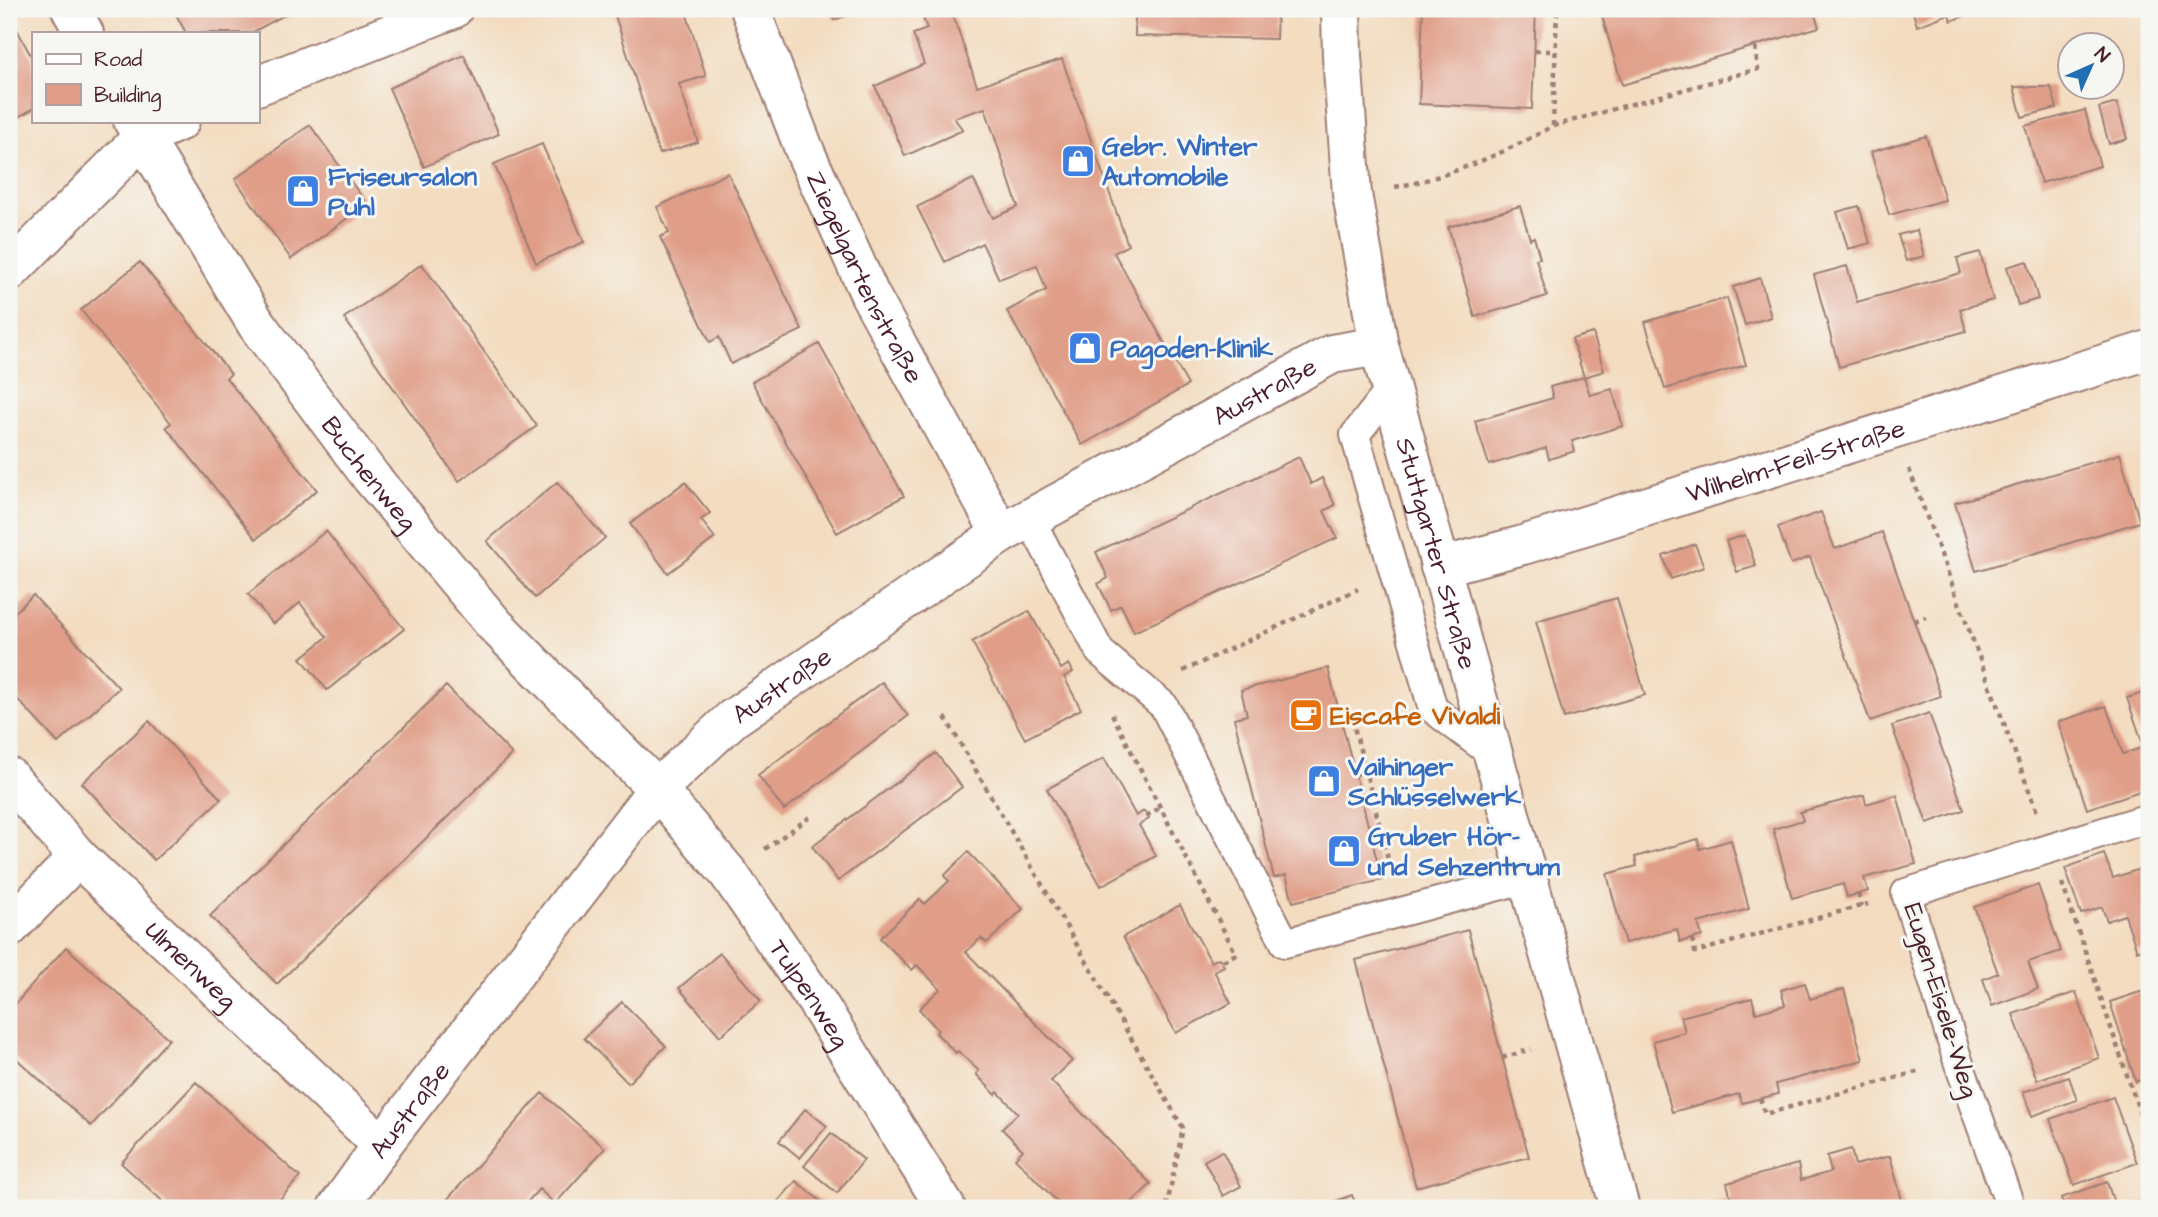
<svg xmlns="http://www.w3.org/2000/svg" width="2158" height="1217" font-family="'Architects Daughter',sans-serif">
<rect width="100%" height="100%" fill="#f6f6f2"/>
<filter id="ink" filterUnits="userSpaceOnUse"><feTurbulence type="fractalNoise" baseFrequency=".0143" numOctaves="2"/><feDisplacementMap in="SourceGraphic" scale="14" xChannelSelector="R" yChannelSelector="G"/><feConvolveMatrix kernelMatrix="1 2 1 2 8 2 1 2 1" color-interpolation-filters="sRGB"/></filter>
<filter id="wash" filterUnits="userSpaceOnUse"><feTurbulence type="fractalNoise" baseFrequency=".00686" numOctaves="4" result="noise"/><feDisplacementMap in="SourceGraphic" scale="28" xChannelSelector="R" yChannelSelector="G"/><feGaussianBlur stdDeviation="1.57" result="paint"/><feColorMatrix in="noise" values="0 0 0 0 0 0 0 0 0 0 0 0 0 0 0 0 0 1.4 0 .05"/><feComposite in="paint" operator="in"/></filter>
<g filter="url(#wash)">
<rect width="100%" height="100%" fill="#f3dcbf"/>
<g id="blocks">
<path fill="#e09e88" d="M173 9H291L292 11 251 33H186Z
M613 9H685L706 76 679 84 698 142 659 154Z
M830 9H866L834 20Z
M920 9H951L977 86 1062 59 1128 245 1114 253 1188 385 1082 445 1007 311 1046 290 1037 265 999 279 982 243 945 262 917 207 973 179 993 218 1018 207 985 108 954 118 963 130 905 156 875 86 924 64 913 34 927 29Z
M1135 9H1277L1276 39 1135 36Z
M1423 9H1536L1532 109 1419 104Z
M1600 9H1813L1819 27 1622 85Z
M1912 9H1975L1976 12 1951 21 1949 14 1917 26Z
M9 14 33 60V109L9 122Z
M464 55 499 134 424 167 389 88Z
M2014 87H2051L2057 108 2022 117Z
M2117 103 2127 139 2109 144 2099 108Z
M2085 110 2100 166 2041 183 2025 126Z
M310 125 367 204 291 259 235 179Z
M1926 136 1945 200 1889 215 1871 152Z
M542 144 584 242 536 263 494 164Z
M728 173 802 330 731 364 719 337 710 342 660 237 669 233 657 207Z
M1520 206 1530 239 1534 237 1540 258 1536 259 1547 296 1475 317 1448 227Z
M1859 206 1870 243 1848 249 1837 212Z
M1917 230 1924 256 1906 261 1898 235Z
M1980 252 1993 300 1960 309 1966 331 1839 367 1814 275 1847 266 1857 302 1961 273 1957 258Z
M2027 261 2038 299 2018 305 2007 267Z
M140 262 231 374 226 378 317 490 256 539 166 427 171 423 81 310Z
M422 264 537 426 459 481 344 318Z
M1760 278 1771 317 1745 325 1733 287Z
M1727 298 1746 365 1665 389 1645 322Z
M1593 333 1604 371 1584 377 1572 339Z
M819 344 904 496 837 533 752 382Z
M1584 377 1590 395 1612 389 1623 426 1572 441 1575 451 1549 459 1546 448 1489 465 1475 421 1553 398 1550 387Z
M2120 454 2140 522 1976 571 1955 503Z
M1299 457 1311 484 1322 478 1335 505 1324 511 1337 538 1134 632 1121 605 1111 610 1098 584 1108 578 1096 552Z
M557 482 605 538 535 598 487 541Z
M685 482 710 513 701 520 715 538 668 573 630 524Z
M1821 512 1835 549 1882 532 1941 696 1870 721 1810 557 1791 564 1778 527Z
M326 531 404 629 327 690 301 658 327 637 300 603 273 624 248 594Z
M1745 535 1756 566 1737 572 1726 541Z
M1695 544 1704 567 1671 579 1663 556Z
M33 595 119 688 58 743 9 690V618Z
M1617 598 1645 695 1564 718 1536 621Z
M1029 611 1061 669 1069 664 1073 672 1064 677 1081 709 1025 739 972 642Z
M1328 668 1382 880 1293 902 1286 875 1274 878 1234 718 1247 715 1241 690Z
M882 682 908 716 784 810 758 775Z
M446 686 512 754 277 984 210 916Z
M2149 691V754L2147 755 2149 762V788L2087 809 2058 722 2106 706 2123 754 2144 747 2127 698Z
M1929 713 1964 810 1927 823 1892 726Z
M149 721 221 799 154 860 82 783Z
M936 753 962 787 838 881 812 846Z
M1104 758 1136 816 1144 811 1149 819 1139 825 1156 856 1101 886 1047 789Z
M1864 795 1866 804 1897 795 1916 864 1864 878 1868 891 1858 894 1847 897 1843 884 1792 898 1773 829 1803 820 1800 812Z
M1698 839 1700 849 1731 840 1749 909 1698 923 1702 936 1680 942 1677 929 1625 943 1607 874 1637 866 1635 857Z
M968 852 1023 909 987 943 981 938 966 952 1072 1061 1051 1081 1151 1184 1126 1208H1063L1015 1158 1023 1150 1002 1129 1018 1113 998 1092 996 1095 976 1074 979 1071 958 1051 956 1053 936 1033 938 1030 919 1009 940 989 917 965 912 970 880 938 920 899 925 904 949 881 944 876Z
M2104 854 2113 878 2149 866V946L2137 951 2125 915 2107 921 2102 907 2081 914 2065 868Z
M2038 885 2061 951 2028 962 2038 989 1992 1006 1983 979 1998 973 1974 907Z
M1180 905 1211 962 1219 958 1224 966 1214 971 1231 1003 1176 1033 1123 937Z
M1468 930 1529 1157 1416 1187 1356 960Z
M66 947 169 1039 91 1126 9 1052V1011Z
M720 953 761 1001 720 1036 679 988Z
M1805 983 1810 999 1844 989 1863 1060 1776 1084 1778 1094 1742 1103 1739 1094 1672 1112 1653 1041 1685 1032 1681 1017 1752 998 1756 1013 1785 1005 1781 990Z
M2149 989V1077L2136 1082 2110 1002Z
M2076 992 2099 1058 2037 1080 2013 1014Z
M622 1002 666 1046 628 1083 584 1038Z
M2069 1077 2077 1100 2032 1116 2023 1092Z
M196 1082 300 1177 272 1208H170L121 1163Z
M542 1093 605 1148 555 1204 539 1189 522 1208H451L445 1202Z
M2113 1097 2137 1163 2074 1185 2050 1119Z
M805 1109 827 1126 800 1158 779 1141Z
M831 1133 864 1160 837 1193 804 1166Z
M1851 1149 1855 1165 1890 1156 1904 1208H1699L1731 1199 1727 1183 1798 1164 1801 1180 1831 1172 1827 1156Z
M1222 1151 1241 1186 1223 1196 1204 1161Z
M796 1181 829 1208H772Z
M2107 1182 2115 1206 2109 1208H2065L2061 1198Z
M1352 1195 1357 1208H1317Z
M2149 1199V1208H2125Z"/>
</g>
</g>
<g filter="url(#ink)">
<use href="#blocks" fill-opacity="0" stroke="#9e7e75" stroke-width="2"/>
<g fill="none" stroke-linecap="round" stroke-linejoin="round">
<g stroke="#9e7e75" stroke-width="32">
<path id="lane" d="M1390 390 1355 435 1433 709 1495 756
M1030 519 1100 652 1164 706 1285 943 1528 878
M2011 1208 1958 1061 1906 893 2149 818"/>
</g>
<g stroke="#9e7e75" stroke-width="42">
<g id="street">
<path d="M71 9 84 33"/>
<path id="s1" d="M750 9 806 154 870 295 1001 534"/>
<path id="s2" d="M1341 9 1342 56 1352 194 1379 346 1620 1208"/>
<path d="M257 86 453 9"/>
<path id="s3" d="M133 121 257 325 371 477 494 624 657 789 729 874 815 999 946 1208"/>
<path d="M9 272 142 138 180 121"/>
<path id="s4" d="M1440 567 1523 545 2149 350"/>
<path id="s5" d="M9 777 78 857 382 1145"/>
<path d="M9 928 78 857"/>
<path id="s6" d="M337 1208 382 1145 657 789 732 719 1001 534 1332 354 1379 346"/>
</g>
</g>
<path stroke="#9e7e75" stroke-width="4.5" stroke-dasharray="5 5" stroke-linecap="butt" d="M1535 51H1555
M1553 126 1557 9
M1395 187C1450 177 1504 153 1553 126L1758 69 1755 46
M1909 469 2037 812
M1914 621 1926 617
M1183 671 1358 589
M1112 714 1236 954 1221 962
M945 717 1183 1128 1167 1205 1164 1208
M1342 721 1352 719 1374 803 1382 801
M1355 774 1366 772
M1146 816 1161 807
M1379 824 1392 874
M1368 827 1379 824 1374 803
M765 849 810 817
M2062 883 2149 1140
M1858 894 1862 906
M1692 939 1695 952 1868 904
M1502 1058 1531 1049
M1760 1098 1765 1114 1920 1071"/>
<use href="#lane" stroke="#fff" stroke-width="28"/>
<use href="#street" stroke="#fff" stroke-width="38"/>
</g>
</g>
<defs>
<g id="shop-square" transform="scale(1.75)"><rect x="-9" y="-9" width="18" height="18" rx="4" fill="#3f7fe0" stroke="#f6f6f2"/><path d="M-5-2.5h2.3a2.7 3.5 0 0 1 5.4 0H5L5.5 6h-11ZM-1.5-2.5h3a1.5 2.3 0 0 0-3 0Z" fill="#fff"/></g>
<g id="cafe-square" transform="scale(1.75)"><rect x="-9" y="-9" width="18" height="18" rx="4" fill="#e8710a" stroke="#f6f6f2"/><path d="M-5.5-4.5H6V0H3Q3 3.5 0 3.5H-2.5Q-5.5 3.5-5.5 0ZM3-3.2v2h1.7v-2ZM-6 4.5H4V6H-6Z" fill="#fff"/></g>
</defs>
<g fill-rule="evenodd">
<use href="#shop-square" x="1078" y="161"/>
<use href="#shop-square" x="303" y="191"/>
<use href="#shop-square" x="1085" y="348"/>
<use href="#cafe-square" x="1306" y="715"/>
<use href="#shop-square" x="1324" y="781"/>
<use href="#shop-square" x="1344" y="851"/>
</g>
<g text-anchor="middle" stroke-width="6" stroke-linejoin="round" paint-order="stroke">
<g font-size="26" font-weight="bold" fill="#366cbe" stroke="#f6f6f2" text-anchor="start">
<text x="1102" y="155">Gebr. Winter<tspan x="1102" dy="30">Automobile</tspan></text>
<text x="328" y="185">Friseursalon<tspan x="328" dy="30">Puhl</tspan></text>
<text x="1110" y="357">Pagoden-Klinik</text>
<text x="1348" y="775">Vaihinger<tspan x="1348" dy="30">Schlüsselwerk</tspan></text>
<text x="1368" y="845">Gruber Hör-<tspan x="1368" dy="30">und Sehzentrum</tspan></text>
</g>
<g font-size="26" fill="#4a1f2b" stroke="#f6f6f2">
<text dy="9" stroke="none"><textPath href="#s1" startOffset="292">Ziegelgartenstraße</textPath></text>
<text dy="9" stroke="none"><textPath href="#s6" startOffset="1256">Austraße</textPath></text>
<text dy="9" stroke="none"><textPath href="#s4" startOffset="371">Wilhelm-Feil-Straße</textPath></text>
<text dy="9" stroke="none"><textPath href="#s3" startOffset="425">Buchenweg</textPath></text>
<text dy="9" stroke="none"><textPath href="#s2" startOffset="555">Stuttgarter Straße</textPath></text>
<text dy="9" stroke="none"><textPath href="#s6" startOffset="690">Austraße</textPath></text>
<text dy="9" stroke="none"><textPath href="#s5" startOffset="262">Ulmenweg</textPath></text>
<text dy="9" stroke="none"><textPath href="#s3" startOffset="1108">Tulpenweg</textPath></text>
<text transform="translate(1942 1000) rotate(73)" y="9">Eugen-Eisele-Weg</text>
<text dy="9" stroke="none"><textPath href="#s6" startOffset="122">Austraße</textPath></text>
</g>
<g font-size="26" font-weight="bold" fill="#c56008" stroke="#f6f6f2" text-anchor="start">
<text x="1330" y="724">Eiscafe Vivaldi</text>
</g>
</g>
<rect width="2158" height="1217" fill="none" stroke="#f6f6f2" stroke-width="35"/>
<rect x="32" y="32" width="228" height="91" fill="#f6f6f2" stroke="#b1a0a2" stroke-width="2"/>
<rect x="46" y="54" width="35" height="10" fill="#ffffff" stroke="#b1a0a2" stroke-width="2"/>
<text x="94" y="66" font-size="21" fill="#4a1f2b">Road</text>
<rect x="46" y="84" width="35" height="21" fill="#e09e88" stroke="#b1a0a2" stroke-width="2"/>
<text x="94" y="102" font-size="21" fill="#4a1f2b">Building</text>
<g transform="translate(2091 66) rotate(45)"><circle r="33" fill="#f6f6f2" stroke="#b1a0a2" stroke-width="2"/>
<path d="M0-5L12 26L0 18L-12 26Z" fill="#1f6fb2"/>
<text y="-10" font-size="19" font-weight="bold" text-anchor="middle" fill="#4a1f2b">N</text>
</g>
</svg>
